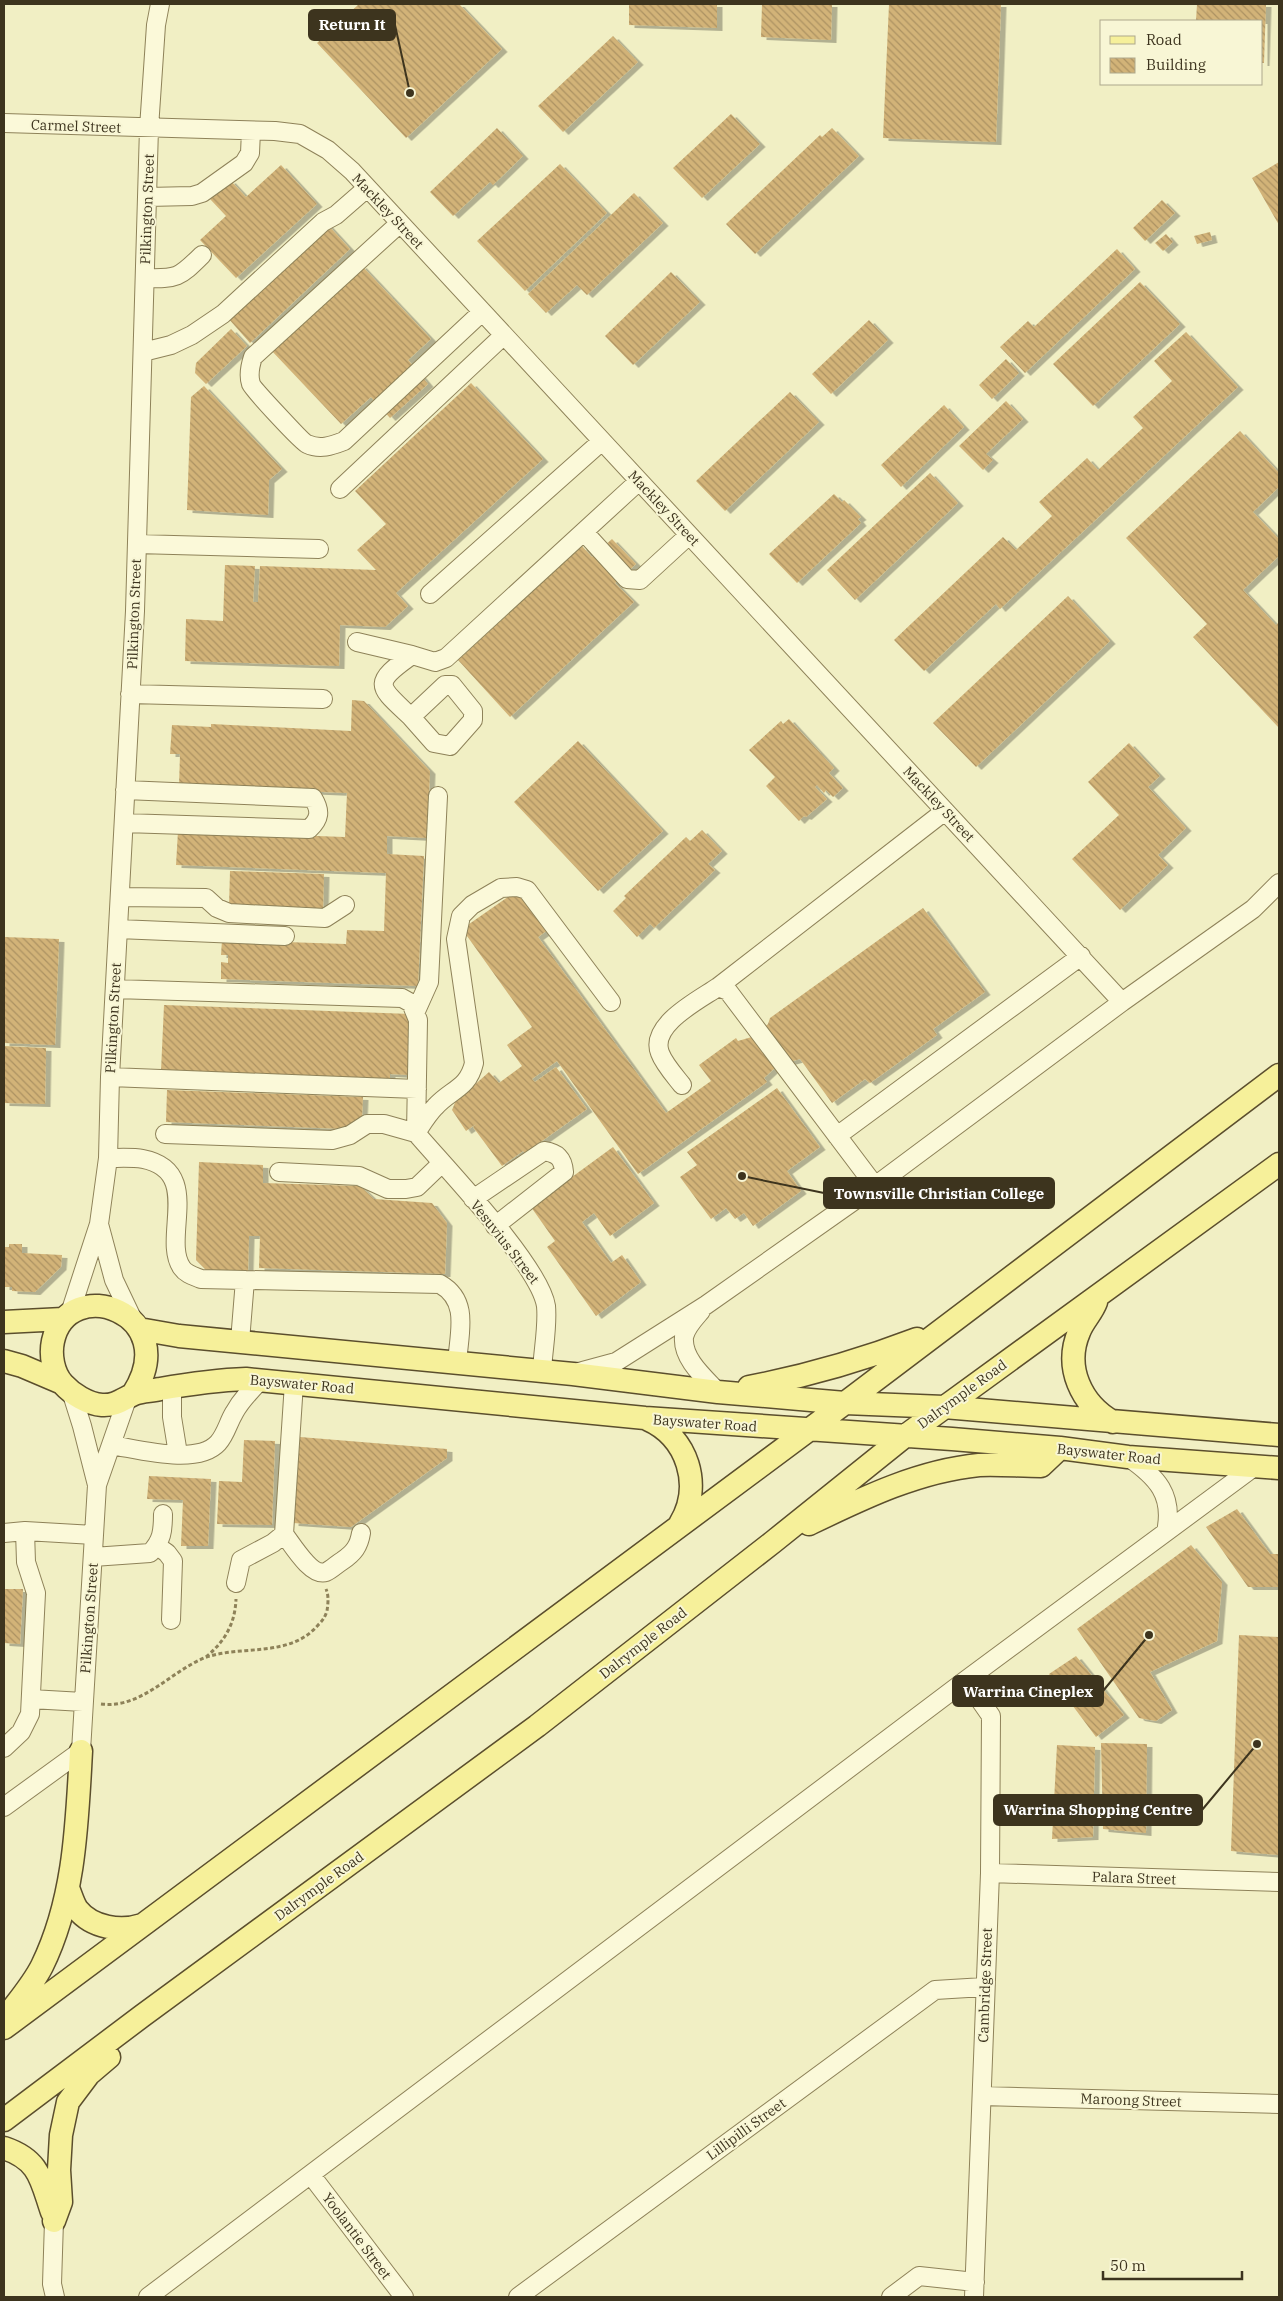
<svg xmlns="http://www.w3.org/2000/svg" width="1283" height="2301" font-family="'IBM Plex Serif',serif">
<defs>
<pattern id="building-back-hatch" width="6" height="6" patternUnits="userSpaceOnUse" patternTransform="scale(1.25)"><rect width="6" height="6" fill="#d2b378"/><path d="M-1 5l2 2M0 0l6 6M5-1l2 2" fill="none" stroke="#ac9262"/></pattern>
<filter id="shadow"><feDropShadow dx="5.5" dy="3" stdDeviation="0" flood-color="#0004"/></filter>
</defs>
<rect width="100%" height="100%" fill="#f1efc4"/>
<path fill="url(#building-back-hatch)" filter="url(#shadow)" d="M359 4H459L502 49 406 138 317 43Z
M629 4H717V28L629 25Z
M762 4H832L831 40 761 37Z
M889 4H1001L996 142 883 138Z
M1197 4H1266L1264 63H1262V21H1196Z
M613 36 638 62 563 132 538 106Z
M731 114 760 144 702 198 673 168Z
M497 128 523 156 493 185 490 182 453 216 430 192Z
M832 128 859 156 755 254 726 224 820 135 822 137Z
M1279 162V225L1252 178Z
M560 164 607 213 525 291 477 241Z
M281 165 317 204 236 278 200 240 226 216 210 199 230 180 246 197Z
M634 193 663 223 587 295 577 285 546 313 528 294Z
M1162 200 1175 213 1145 241 1133 228Z
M327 224 350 249 250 343 227 317Z
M1210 232 1212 240 1197 244 1194 236Z
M1166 234 1173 242 1163 251 1155 243Z
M1117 249 1135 269 1025 373 1000 347 1028 321 1034 327Z
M361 265 431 339 408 360 428 384 390 418 371 397 341 424 270 349Z
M671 272 700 302 633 365 605 336Z
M1140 282 1180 324 1093 406 1053 364Z
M869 320 888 340 831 394 812 374Z
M231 329 247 346 206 384 195 373 196 363Z
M1186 332 1238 387 1000 609 996 604 924 671 894 640 1003 537 1016 550 1052 516 1039 502 1087 458 1098 470 1143 428 1133 417 1172 381 1154 361Z
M1006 359 1019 373 992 399 979 385Z
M471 383 543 459 396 593 408 606 385 627 340 625 339 666 185 661 186 619 223 621 225 565 255 566 253 602H258L260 566 376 570 357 550 386 524 355 491Z
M204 386 282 469 269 480 268 515 187 510 191 397Z
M790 392 819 422 725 511 696 481Z
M1006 401 1023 419 986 454 993 460 983 470 959 446Z
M944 405 964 427 901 487 881 465Z
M1240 431 1279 473V487L1253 512 1279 539V556L1243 590 1276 625 1279 622V728L1193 637 1207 624 1126 538Z
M930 473 958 503 855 600 827 570Z
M834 494 842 502 844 500 861 517 858 519 861 523 797 583 769 554Z
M612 539 636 564 615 583 634 602 510 717 458 660 582 546 592 557Z
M1068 596 1110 641 976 767 933 723Z
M352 700 364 701 430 771 427 838 387 836V854L424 856 418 986 221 979V962L228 963V955H221L222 940 346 944 347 930 384 931 386 873 176 865 178 831 345 837 347 793 179 786 180 754H170L172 725 211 727V724L351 731Z
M789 719 834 768 829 773 843 788 833 797 826 790 824 793 817 785 815 787 827 799 806 817 804 816 799 821 766 786 775 777 749 750 781 721 783 724Z
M578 741 663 831 598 891 514 802Z
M1129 743 1160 776 1148 787 1186 828 1158 855 1168 865 1120 910 1072 859 1119 815 1088 782Z
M702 830 722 851 708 864 715 870 654 928 650 924 637 937 613 911 626 898 624 896 686 837 690 841Z
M230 871 324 874 323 910 229 906Z
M522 887 552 927 538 937 666 1113 711 1081 699 1065 736 1038 738 1041 755 1036 768 1024 770 1018 923 908 985 992 933 1029 937 1035 870 1083 865 1079 832 1103 800 1059 778 1065 764 1078 767 1082 638 1174 557 1061 532 1079 535 1082 556 1067 587 1109 525 1153 523 1151 502 1166 473 1127 476 1124 466 1131 452 1110 458 1095 471 1088 489 1072 499 1083 522 1066 507 1045 532 1027 462 929Z
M4 937 59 939 55 1045 4 1043Z
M164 1005 411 1014 408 1075 390 1074V1080L161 1071Z
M4 1046 46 1048 45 1104 4 1103Z
M777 1088 820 1147 787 1171 801 1191 753 1226 744 1213 735 1219 726 1208 711 1219 680 1177 697 1165 687 1152Z
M167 1090 363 1097 362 1118 346 1129 166 1122Z
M613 1147 654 1203 610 1236 594 1213 582 1222 611 1263 622 1255 641 1282 596 1316 547 1247 555 1241 531 1207Z
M199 1162 263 1165V1183L360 1186 374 1199 432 1203 447 1223 445 1274 259 1268 260 1236H249L248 1271 206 1270 196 1260Z
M9 1244H22V1253L62 1255 61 1267 35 1292 12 1291V1287H4V1247H9Z
M300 1437 447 1449V1458L351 1527 293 1523Z
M244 1440 275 1441 272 1525 217 1524 219 1481 242 1482Z
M149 1476 211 1479 208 1546H181L183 1500 147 1499Z
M1237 1509 1270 1554H1279V1587H1248L1206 1527Z
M1191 1545 1222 1582 1217 1641 1150 1672 1172 1710 1156 1721 1139 1718 1077 1629Z
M4 1589H23L20 1644 4 1643Z
M1239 1635 1279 1637V1855L1231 1851Z
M1076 1656 1124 1715 1096 1737 1049 1674Z
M1101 1743 1147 1744 1146 1833 1103 1829Z
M1057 1745 1095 1747 1093 1837 1052 1839Z"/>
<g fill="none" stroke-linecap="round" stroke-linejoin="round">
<g stroke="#8e8259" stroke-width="20">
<path id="minor" d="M4 123 275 131 300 134 328 150 352 171 1122 1002
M147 197 192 196 202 193 244 163 250 153 251 131
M400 223 253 357C250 366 248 375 251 384 253 389 302 442 307 444 320 450 331 446 344 441L482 312
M145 278C177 279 179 278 202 255
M143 352 171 345 192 335 223 314 323 222 336 215 367 188
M340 489 504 335
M584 532 627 579 640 580 689 535
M137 544 319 549
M430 594 602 441
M357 642 412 655
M130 694 323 699
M411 717 434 743 450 746 473 720V711L452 685H445L411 717C378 686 371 684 412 655L435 662 446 658 639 481
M124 823 309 829C320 819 321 811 313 798L125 790
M120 897 206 898 217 908 229 913 325 918 345 905
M118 929 285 936
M718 987 945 811
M115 989 402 998 411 1003 418 1020 416 1133
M416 1011 429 982 438 796
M110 1077 417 1089
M682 1085C675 1076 664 1064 660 1053 649 1025 699 1000 718 987L728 991 875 1186
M416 1133C422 1124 428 1114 435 1107 451 1089 468 1089 474 1063L456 939 461 916 472 905 501 888 517 887 527 890 611 1002
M416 1133C445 1167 540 1266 546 1306 548 1326 543 1350 542 1371
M165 1134 332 1140 350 1135 367 1124H384L416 1133
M837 1136 1081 956
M108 1158C119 1158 132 1157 143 1159 204 1171 161 1239 182 1268 186 1274 194 1276 201 1279L440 1284C470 1301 459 1333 457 1363
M279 1172 359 1176 388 1189H406L417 1187 442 1163
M473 1199 544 1151C557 1153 563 1158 564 1172L495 1226
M99 1224 114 1280 134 1322
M701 1311C695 1318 686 1327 684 1337 682 1359 705 1378 718 1392
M70 1313 99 1224 108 1158 110 1077 135 611 149 128 156 25 160 4
M240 1341 245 1280
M579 1372 616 1362 706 1305 875 1186 1122 1002 1253 909 1279 883
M172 1387V1417L178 1454
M71 1391 82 1426 97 1485
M111 1445C138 1449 197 1466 218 1443 226 1434 228 1423 234 1413 241 1400 251 1390 261 1380
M1128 1457C1157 1477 1174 1495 1166 1532
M4 1533 25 1531 94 1535
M284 1534C292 1544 311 1577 326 1572 331 1570 337 1564 342 1561 354 1553 359 1546 361 1533
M157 1546 167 1553 173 1561 171 1620
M93 1557 150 1553C162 1541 163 1531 163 1514
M236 1583 241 1560 273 1543 284 1534 294 1383
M966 1680 991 1716 990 1873 974 2297
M31 1699 83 1702
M4 1748 21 1732 30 1714 36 1593 26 1562 25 1531
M4 1807 81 1751 97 1485 127 1399
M990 1873 1279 1882
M982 2096 1279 2104
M311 2175 404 2297
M54 2221 52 2284 55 2297
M148 2297 966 1680 1254 1467
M518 2297 935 1990 984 1987
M891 2297 919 2276 975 2282"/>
</g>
<g stroke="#5b4e2d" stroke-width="25">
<path id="major" d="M1096 1302C1092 1313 1083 1321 1079 1332 1064 1367 1081 1404 1113 1422
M4 1322 63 1319
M139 1329 179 1336 573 1374 718 1392 845 1403 944 1407 1279 1435
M4 1361 22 1366 62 1383
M749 1387C807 1376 862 1360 917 1339
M133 1394C185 1313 68 1272 53 1341 50 1355 53 1373 63 1384 72 1394 88 1404 102 1405 115 1406 123 1399 134 1394 141 1391 152 1391 160 1389 189 1384 217 1380 246 1379L645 1418 952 1439 1060 1448 1128 1457 1279 1468
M647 1419C688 1437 703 1486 680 1524
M809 1524C863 1498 918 1471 979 1465 999 1464 1020 1466 1041 1466L1060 1448
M68 1888C71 1895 73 1903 77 1909 92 1928 121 1932 142 1925
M7 2016C19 2000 33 1984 42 1966 75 1899 77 1823 81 1751
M4 2028 845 1403 1279 1075
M4 2120 142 2016 537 1726 773 1542 905 1436 1279 1164
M4 2148C40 2160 41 2180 52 2212
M54 2221 61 2202 59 2170 61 2135 68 2102 89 2074 109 2057"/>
</g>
<path stroke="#8e8259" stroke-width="3" stroke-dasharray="4 2.5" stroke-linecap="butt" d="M206 1657C225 1641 235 1624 236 1599
M101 1704C141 1709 170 1672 204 1658 242 1644 290 1659 319 1624 323 1620 325 1617 327 1611 328 1604 329 1596 326 1589"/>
<use href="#minor" stroke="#fbf9d9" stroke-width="18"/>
<use href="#major" stroke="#f6f09a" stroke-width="22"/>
</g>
<g text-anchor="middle" stroke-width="4" stroke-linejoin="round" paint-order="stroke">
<g font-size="14" fill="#3d341e" stroke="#f8f6d5">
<text transform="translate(76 126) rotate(2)" y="5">Carmel Street</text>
<text transform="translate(147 209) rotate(-88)" y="5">Pilkington Street</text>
<text transform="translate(388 211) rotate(47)" y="5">Mackley Street</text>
<text transform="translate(664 508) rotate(47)" y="5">Mackley Street</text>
<text transform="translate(134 614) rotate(-88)" y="5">Pilkington Street</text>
<text transform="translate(939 804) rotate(47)" y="5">Mackley Street</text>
<text transform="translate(113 1018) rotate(-87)" y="5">Pilkington Street</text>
<text transform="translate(505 1242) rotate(52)" y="5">Vesuvius Street</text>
<text transform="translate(302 1384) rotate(5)" y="5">Bayswater Road</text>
<text transform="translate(962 1394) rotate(-36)" y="5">Dalrymple Road</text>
<text transform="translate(705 1423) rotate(4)" y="5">Bayswater Road</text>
<text transform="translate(1109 1454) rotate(6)" y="5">Bayswater Road</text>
<text transform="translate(89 1618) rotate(-86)" y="5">Pilkington Street</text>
<text transform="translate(643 1643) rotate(-38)" y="5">Dalrymple Road</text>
<text transform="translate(1134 1878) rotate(2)" y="5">Palara Street</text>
<text transform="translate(319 1886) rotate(-36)" y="5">Dalrymple Road</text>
<text transform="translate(985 1985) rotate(-88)" y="5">Cambridge Street</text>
<text transform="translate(1131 2100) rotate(2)" y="5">Maroong Street</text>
<text transform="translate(746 2129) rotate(-36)" y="5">Lillipilli Street</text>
<text transform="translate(357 2236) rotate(53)" y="5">Yoolantie Street</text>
</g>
</g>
<path fill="none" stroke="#3d341e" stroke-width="2" d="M410 93L395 25M742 1176L824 1193M1149 1635L1103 1691M1257 1744L1202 1810"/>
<g fill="#3d341e" stroke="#f8f6d5" stroke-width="2">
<circle cx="410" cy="93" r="5"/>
<circle cx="742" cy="1176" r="5"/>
<circle cx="1149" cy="1635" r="5"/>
<circle cx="1257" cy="1744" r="5"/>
</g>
<g fill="#3d341e" stroke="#3d341e" stroke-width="2">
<rect x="309" y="10" width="86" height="30" rx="5"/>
<rect x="824" y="1178" width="230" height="30" rx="5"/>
<rect x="953" y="1676" width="150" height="30" rx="5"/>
<rect x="994" y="1795" width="208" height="30" rx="5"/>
</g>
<g font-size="15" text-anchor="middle" font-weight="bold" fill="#fff">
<text x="352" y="30">Return It</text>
<text x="939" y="1199">Townsville Christian College</text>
<text x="1028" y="1697">Warrina Cineplex</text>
<text x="1098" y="1815">Warrina Shopping Centre</text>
</g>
<rect width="1283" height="2301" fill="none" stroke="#3d341e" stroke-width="10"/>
<rect x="1100" y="20" width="162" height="65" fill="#f8f6d5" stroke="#ada88c"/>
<rect x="1110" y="36" width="25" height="8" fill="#f6f09a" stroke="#ada88c"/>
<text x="1146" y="45" font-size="15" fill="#3d341e">Road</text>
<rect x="1110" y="58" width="25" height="15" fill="url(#building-back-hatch)" stroke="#ada88c"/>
<text x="1146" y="70" font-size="15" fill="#3d341e">Building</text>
<path d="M1103 2271v8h139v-8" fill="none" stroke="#3d341e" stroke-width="2.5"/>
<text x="1110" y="2271" font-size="15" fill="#3d341e" stroke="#f8f6d5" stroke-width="4" paint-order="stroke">50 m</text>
</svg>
